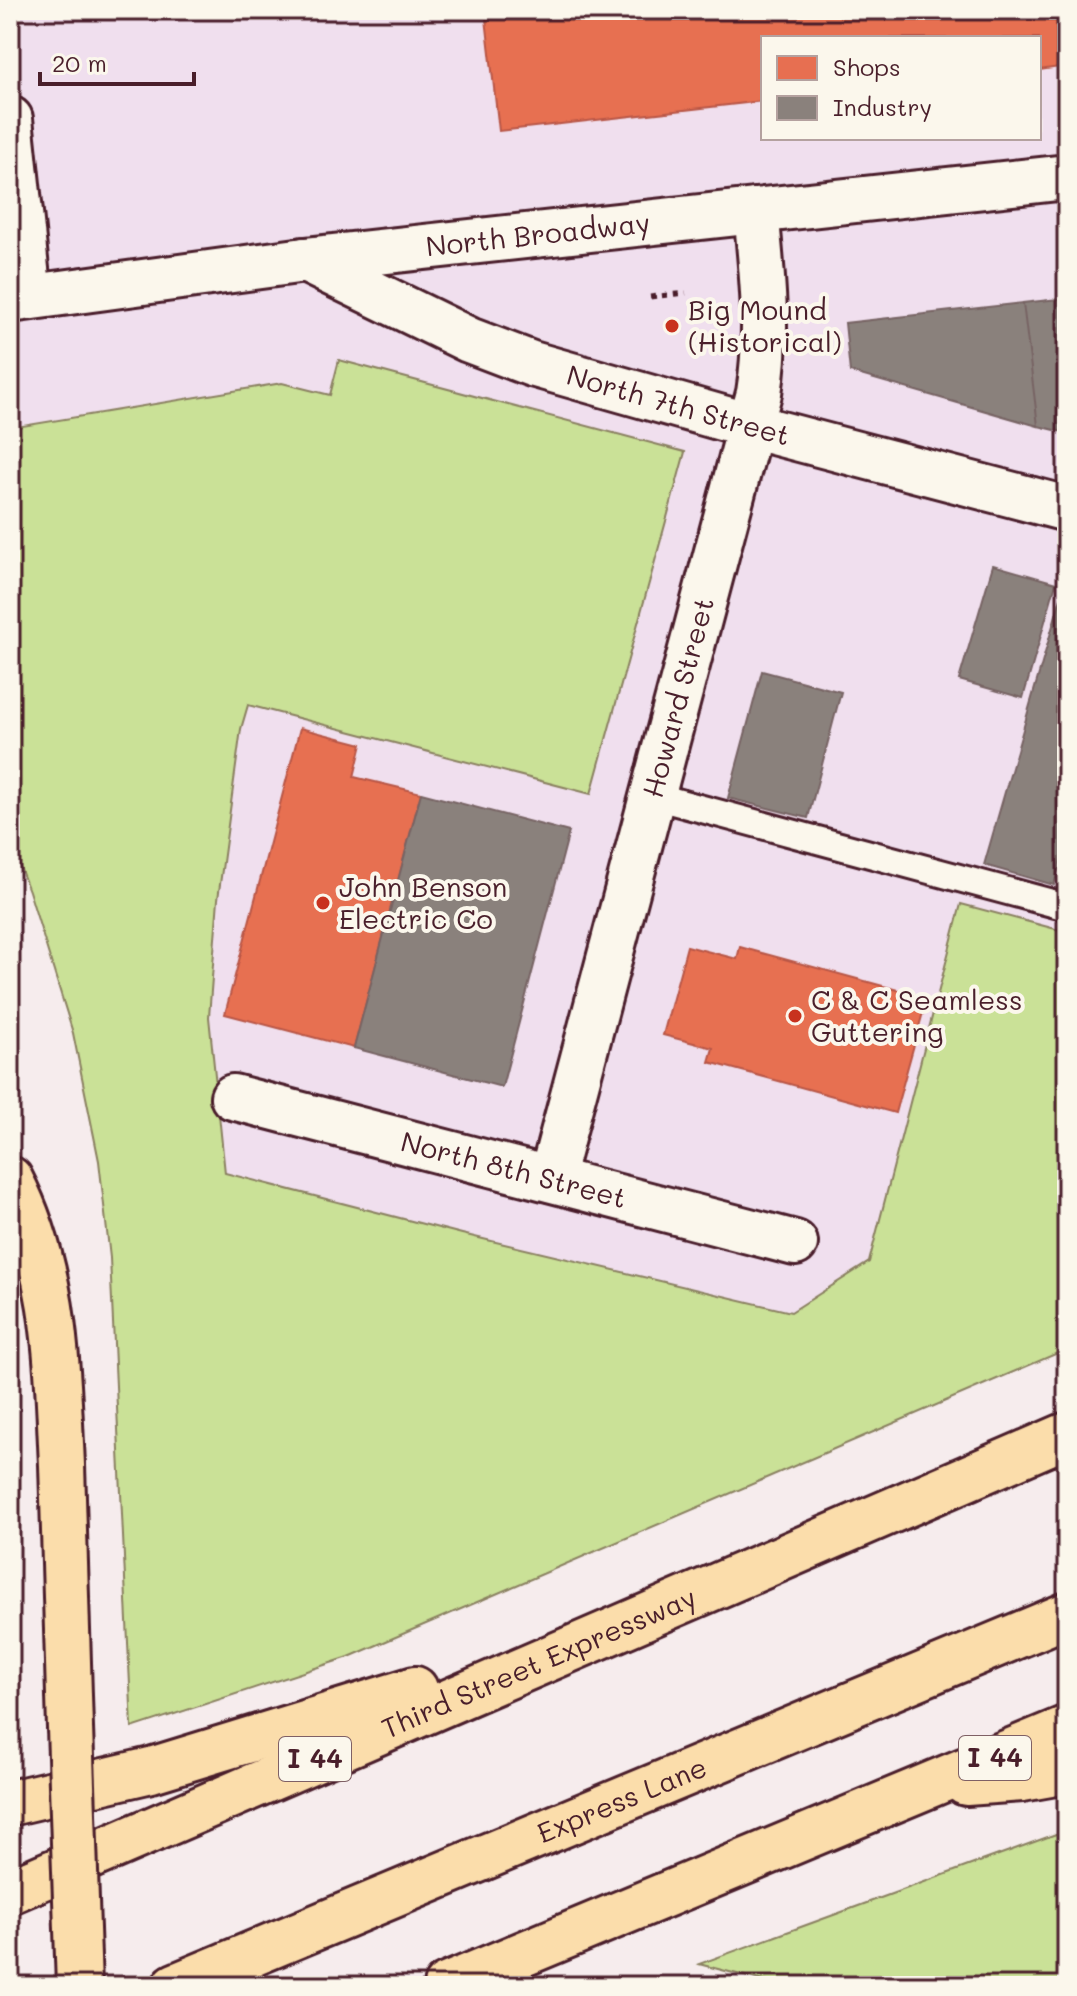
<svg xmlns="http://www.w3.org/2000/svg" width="1077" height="1996" font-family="Mali,sans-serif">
<rect width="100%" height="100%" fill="#f6eced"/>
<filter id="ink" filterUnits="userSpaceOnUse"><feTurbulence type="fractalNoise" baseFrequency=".0125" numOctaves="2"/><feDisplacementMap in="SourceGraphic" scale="16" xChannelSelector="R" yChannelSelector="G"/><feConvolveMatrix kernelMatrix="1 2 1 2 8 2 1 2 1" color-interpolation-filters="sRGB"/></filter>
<g filter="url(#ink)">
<path fill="#f0dfee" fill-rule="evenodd" d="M10 10H1067V1162L869 1262 791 1312 462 1234 225 1173 209 1017 218 899 282 383 10 427ZM763 38H1039V138H763Z"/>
<path fill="#cae197" stroke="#8a8061" stroke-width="2" d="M339 360 685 452 591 794 248 705 241 729 218 899 209 1017 225 1173 462 1234 791 1312 869 1262 961 904 1067 932V1349L349 1657 132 1728 110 1258 99 1161 73 1033 29 891 10 841V428L282 383 330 395Z
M1067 1830V1986H783L699 1964Z"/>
<path fill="#e76f51" stroke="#b85746" stroke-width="2" d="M485 10H1067V66L1039 70V38H763V101L499 131Z
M300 728 362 744 354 777 421 793 354 1048 225 1014Z
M687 946 737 959 740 947 927 998 895 1113 709 1062 713 1048 663 1035Z"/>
<path fill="#8a817c" stroke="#776464" stroke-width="2" d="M1067 298V433L1038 426 1023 303Z
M1023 303 1038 426 850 372 845 323Z
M993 565 1056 583 1023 698 959 680Z
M1066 580 1067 845H1065L1054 885 984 865Z
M762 671 841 692 808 818 728 798Z
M421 793 569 832 502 1087 354 1048Z"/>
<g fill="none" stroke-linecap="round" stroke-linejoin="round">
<g stroke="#4a1f2b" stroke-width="32">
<path id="lane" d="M654 796 1067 907"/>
</g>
<g stroke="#4a1f2b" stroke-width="50">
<g id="street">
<path d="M10 119 29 297"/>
<path id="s1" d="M305 260 469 340 532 364 750 426 1067 509"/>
<path id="s2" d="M233 1097 795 1243"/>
<path id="s3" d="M551 1179 759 393C769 332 762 273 756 211"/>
</g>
</g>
<g stroke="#4a1f2b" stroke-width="50">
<g id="secondary">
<path id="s4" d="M10 300 305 260 1067 177"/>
</g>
</g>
<g stroke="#4a1f2b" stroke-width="50">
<g id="highway">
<path d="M10 1179C57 1270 57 1366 62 1465 65 1553 67 1641 70 1728"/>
<path d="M966 1783 1022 1779 1067 1771"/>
<path d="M10 1803 151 1770 415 1689"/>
<path id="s5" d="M10 1891 1067 1435"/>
<path id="s6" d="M175 1986 1067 1615"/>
<path d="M446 1986 1067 1728"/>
</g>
</g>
<path stroke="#4a1f2b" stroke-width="5" stroke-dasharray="6 6" stroke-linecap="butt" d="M650 297 686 293"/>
<use href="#lane" stroke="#fbf7ec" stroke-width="26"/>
<use href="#street" stroke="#fbf7ec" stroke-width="44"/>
<use href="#secondary" stroke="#fbf7ec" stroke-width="44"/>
<use href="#highway" stroke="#fbddab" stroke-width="44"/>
<g stroke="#4a1f2b" stroke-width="50" stroke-linecap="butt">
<path id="highway-bridge" d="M70 1728 79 1986"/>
</g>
<use href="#highway-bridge" stroke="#fbddab" stroke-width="44"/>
</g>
</g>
<g fill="#c8321e" stroke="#fbf7ec" stroke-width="3">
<circle cx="672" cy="326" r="8"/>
<circle cx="323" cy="903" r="8"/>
<circle cx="795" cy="1016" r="8"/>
</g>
<g text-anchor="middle" stroke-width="8" stroke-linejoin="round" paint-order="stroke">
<g fill="#fbf7ec" stroke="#7f6065" stroke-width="2">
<rect x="959" y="1736" width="72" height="44" rx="6"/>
<rect x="279" y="1737" width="72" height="44" rx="6"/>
</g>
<g font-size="26" font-weight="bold" fill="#4a1f2b">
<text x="995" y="1767">I 44</text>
<text x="315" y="1768">I 44</text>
</g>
<g font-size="28" fill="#4a1f2b" stroke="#fbf7ec">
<text dy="10" stroke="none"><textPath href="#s4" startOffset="532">North Broadway</textPath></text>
<text dy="10" stroke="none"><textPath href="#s1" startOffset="402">North 7th Street</textPath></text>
<text dy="10" stroke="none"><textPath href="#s3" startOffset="498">Howard Street</textPath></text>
<text dy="10" stroke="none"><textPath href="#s2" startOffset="290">North 8th Street</textPath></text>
<text dy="10" stroke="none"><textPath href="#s5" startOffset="576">Third Street Expressway</textPath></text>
<text dy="10" stroke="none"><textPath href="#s6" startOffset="484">Express Lane</textPath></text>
</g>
<g font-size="28" fill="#4a1f2b" stroke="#fbf7ec" text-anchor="start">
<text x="688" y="320">Big Mound<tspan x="688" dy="32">(Historical)</tspan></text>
<text x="339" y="897">John Benson<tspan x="339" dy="32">Electric Co</tspan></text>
<text x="811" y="1010">C &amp; C Seamless<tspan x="811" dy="32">Guttering</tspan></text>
</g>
</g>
<rect width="1077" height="1996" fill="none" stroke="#fbf7ec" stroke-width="40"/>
<rect x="20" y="20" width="1037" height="1956" fill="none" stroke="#4a1f2b" stroke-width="3" filter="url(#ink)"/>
<rect x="761" y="36" width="280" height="104" fill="#fbf7ec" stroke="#b4a19f" stroke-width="2"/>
<rect x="777" y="56" width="40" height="24" fill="#e76f51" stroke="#b4a19f" stroke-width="2"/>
<text x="833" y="76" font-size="24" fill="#4a1f2b">Shops</text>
<rect x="777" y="96" width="40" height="24" fill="#8a817c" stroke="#b4a19f" stroke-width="2"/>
<text x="833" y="116" font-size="24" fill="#4a1f2b">Industry</text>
<path d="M40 72v12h154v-12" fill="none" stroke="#4a1f2b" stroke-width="4"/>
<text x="52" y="72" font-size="24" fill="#4a1f2b" stroke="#fbf7ec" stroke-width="6" paint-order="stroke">20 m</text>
</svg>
